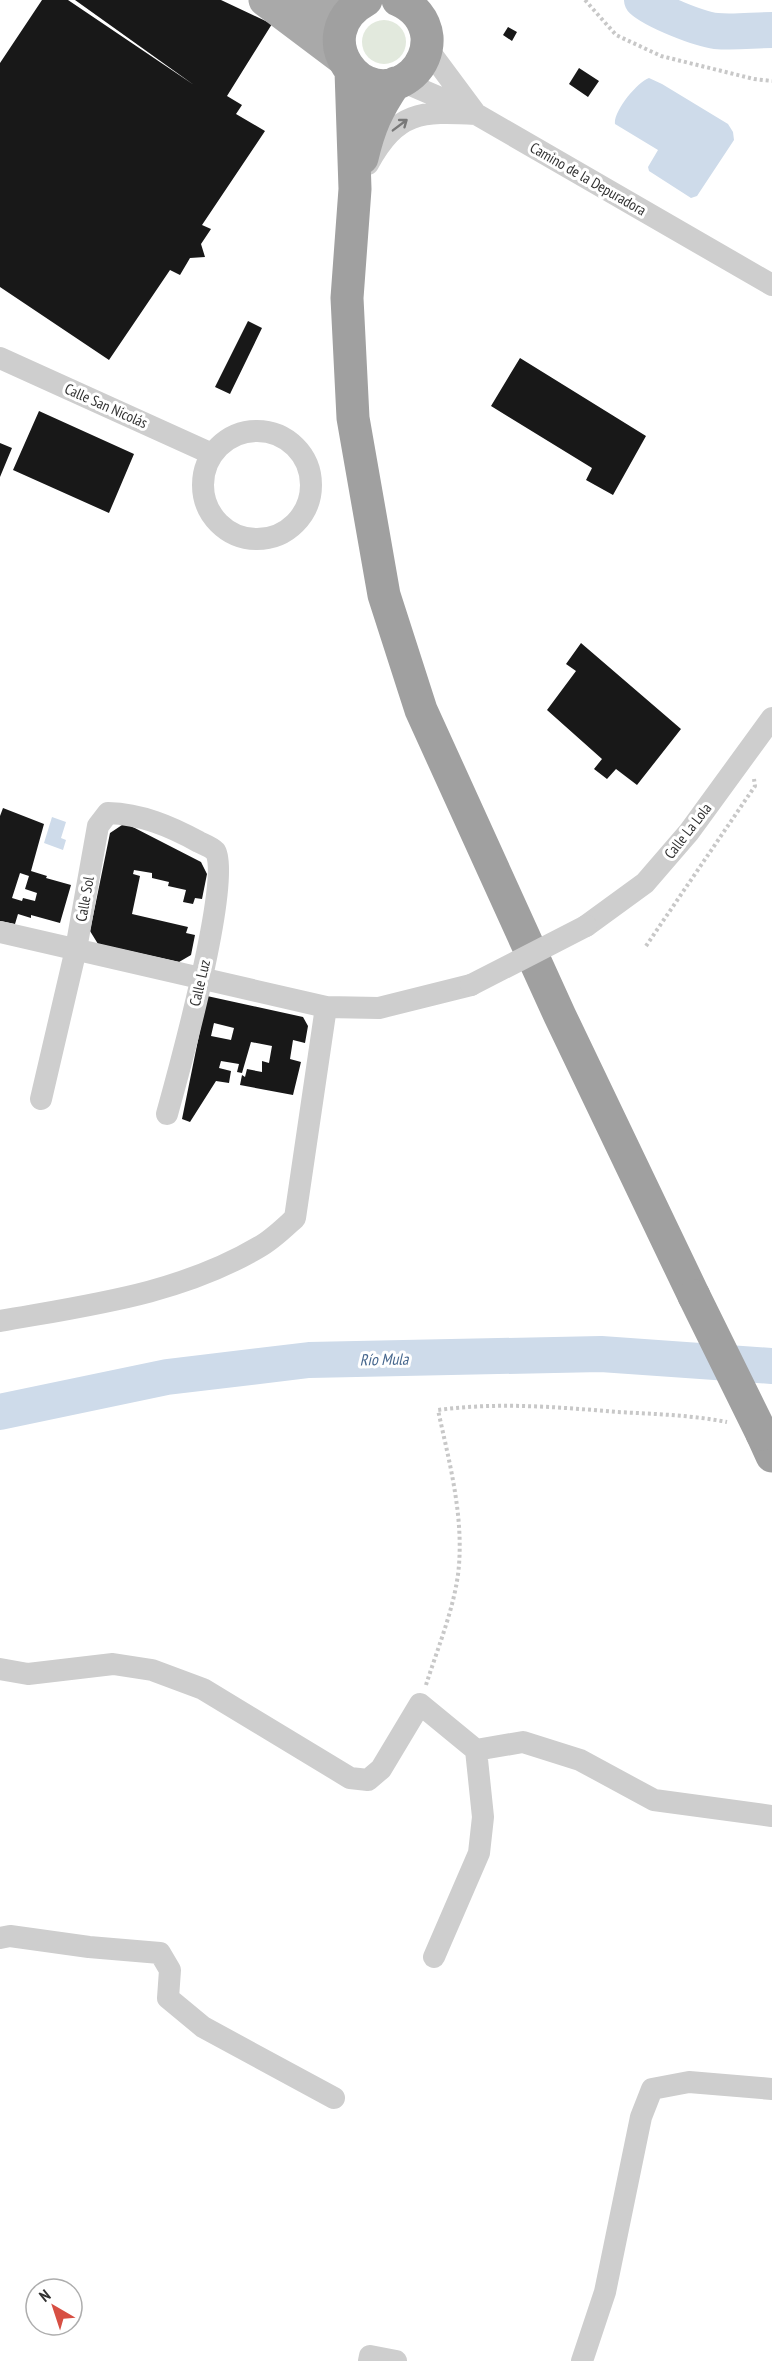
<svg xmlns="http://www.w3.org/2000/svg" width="772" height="2361" font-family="'PT Sans Narrow',sans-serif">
<rect width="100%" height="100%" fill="#fff"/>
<path fill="#e2e9dd" d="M362 42a22 22 0 1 1 44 0a22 22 0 1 1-44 0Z"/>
<path fill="#cedbea" d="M649 78 662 84 728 124 733 132 734 140 697 196 691 198 649 171 648 167 658 150 615 124C613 112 637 82 649 78Z
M52 817 66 822 61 838 66 840 63 850 44 843Z"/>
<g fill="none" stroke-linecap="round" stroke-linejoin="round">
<path stroke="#cedbea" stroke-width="36" d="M642 0C654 11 699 29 716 31 734 33 754 30 772 30
M0 1412 167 1377 309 1360 601 1354 772 1366"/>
</g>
<path fill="#181818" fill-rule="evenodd" d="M42 0H68L194 85 75 0H221L272 24 227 96 242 105 236 114 265 131 202 225 211 229 201 244 205 257 190 258 180 275 170 270 109 360 0 287V63Z
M508 27 517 32 512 41 503 35Z
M579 68 599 81 588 97 569 84Z
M248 321 262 328 230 394 215 387Z
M520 358 646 436 613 495 586 480 592 468 491 406Z
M39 411 134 454 109 513 13 470Z
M0 443 12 448 0 477Z
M581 643 681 729 637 785 616 769 607 779 594 769 602 759 547 710 576 671 566 664Z
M3 808 44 824 31 871 47 876 46 878 71 885 60 923 31 915V918L18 914 15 924 0 921V816ZM20 873 29 876 25 889 37 893 35 901 23 898 22 901 12 898Z
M125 823 201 862 207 874 202 899 195 898 193 904 183 902 186 890 168 886 169 882 152 878V873L134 870 133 874 140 876 132 914 188 927 186 933 195 935 191 955 179 962 98 944 90 931 110 833Z
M207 996 303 1017 308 1026 305 1043 293 1040 290 1059 301 1062 293 1095 240 1085 242 1075 245 1077 247 1069 262 1072V1061L269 1063 272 1046 251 1042 242 1073 237 1072 239 1064 221 1061 219 1068 231 1071 229 1083 216 1081 190 1122 182 1119ZM214 1023 234 1028 231 1040 211 1036Z"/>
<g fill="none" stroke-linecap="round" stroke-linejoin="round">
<path stroke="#c8c8c8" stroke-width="4" stroke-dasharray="3 3" stroke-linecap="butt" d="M585 0 616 35 661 56 754 79 772 81
M646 946 755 786 754 779
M426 1685C438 1647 456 1604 459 1565 463 1512 449 1461 438 1410 497 1402 558 1407 617 1412 654 1414 691 1415 727 1422"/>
<path stroke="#cecece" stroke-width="22" d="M427 48 476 114 772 285
M401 81 464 108
M368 164C397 111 421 111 476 114
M0 358 212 454
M203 485a54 54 0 1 1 108 0a54 54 0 1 1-108 0Z
M586 926 645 883 689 832 772 718
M0 932 326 1007 379 1008 471 985
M41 1099 76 949 98 826 108 813C141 814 170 826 199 842 203 844 211 847 215 851 234 872 177 1078 167 1114
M0 1321C89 1305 180 1294 259 1247 272 1240 284 1228 295 1218L326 1007
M0 1669 28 1674 113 1664 152 1670 203 1689 350 1778 368 1780 381 1769 420 1704 476 1750 523 1742 580 1760 654 1800 772 1816
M0 1938 10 1936 89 1947 160 1953 170 1970 168 1998 203 2027 334 2098
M434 1957 479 1853 483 1817 476 1750
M369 2361 370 2356 396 2361
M582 2361 605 2292 641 2117 652 2089 689 2082 772 2089"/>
<path stroke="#a9a9a9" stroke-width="33" d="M265 0 342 58
M274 0 326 9 357 5"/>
<path stroke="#a0a0a0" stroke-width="33" d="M366 0C304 34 363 116 412 74 422 65 428 51 427 37 425 19 414 7 398 0
M351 71 355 189 347 298 353 418 384 595 421 710 560 1016 694 1296
M362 158C369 128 377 109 395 83
M762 1434 772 1456"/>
<path stroke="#cecece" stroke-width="22" d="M471 985 586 926"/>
<path stroke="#a0a0a0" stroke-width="33" d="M694 1296 762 1434"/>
</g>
<defs><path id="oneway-shaft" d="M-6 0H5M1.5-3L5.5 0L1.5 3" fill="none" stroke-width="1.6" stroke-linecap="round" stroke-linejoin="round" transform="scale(1.5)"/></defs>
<use stroke="#787878" href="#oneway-shaft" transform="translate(400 125) rotate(-37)"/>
<g text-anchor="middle" stroke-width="6" stroke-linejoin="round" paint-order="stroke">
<g font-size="15" fill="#313131" stroke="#fff">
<text transform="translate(588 179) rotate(30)" y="5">Camino de la Depuradora</text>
<text transform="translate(106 406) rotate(24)" y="5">Calle San Nicolás</text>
<text transform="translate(688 831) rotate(-52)" y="5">Calle La Lola</text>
<text transform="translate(85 899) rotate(-80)" y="5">Calle Sol</text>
<text transform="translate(200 983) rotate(-77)" y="5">Calle Luz</text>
</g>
<g font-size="16" font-style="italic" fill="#45668d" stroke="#fff">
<text transform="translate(384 1359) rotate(-1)" y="6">Río Mula</text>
</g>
</g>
<g transform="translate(54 2307) rotate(321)"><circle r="28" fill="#ffffff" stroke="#adadad" stroke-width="1.5"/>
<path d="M0-4.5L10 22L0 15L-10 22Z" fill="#d74f43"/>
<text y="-9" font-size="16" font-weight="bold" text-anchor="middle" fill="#313131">N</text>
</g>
</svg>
